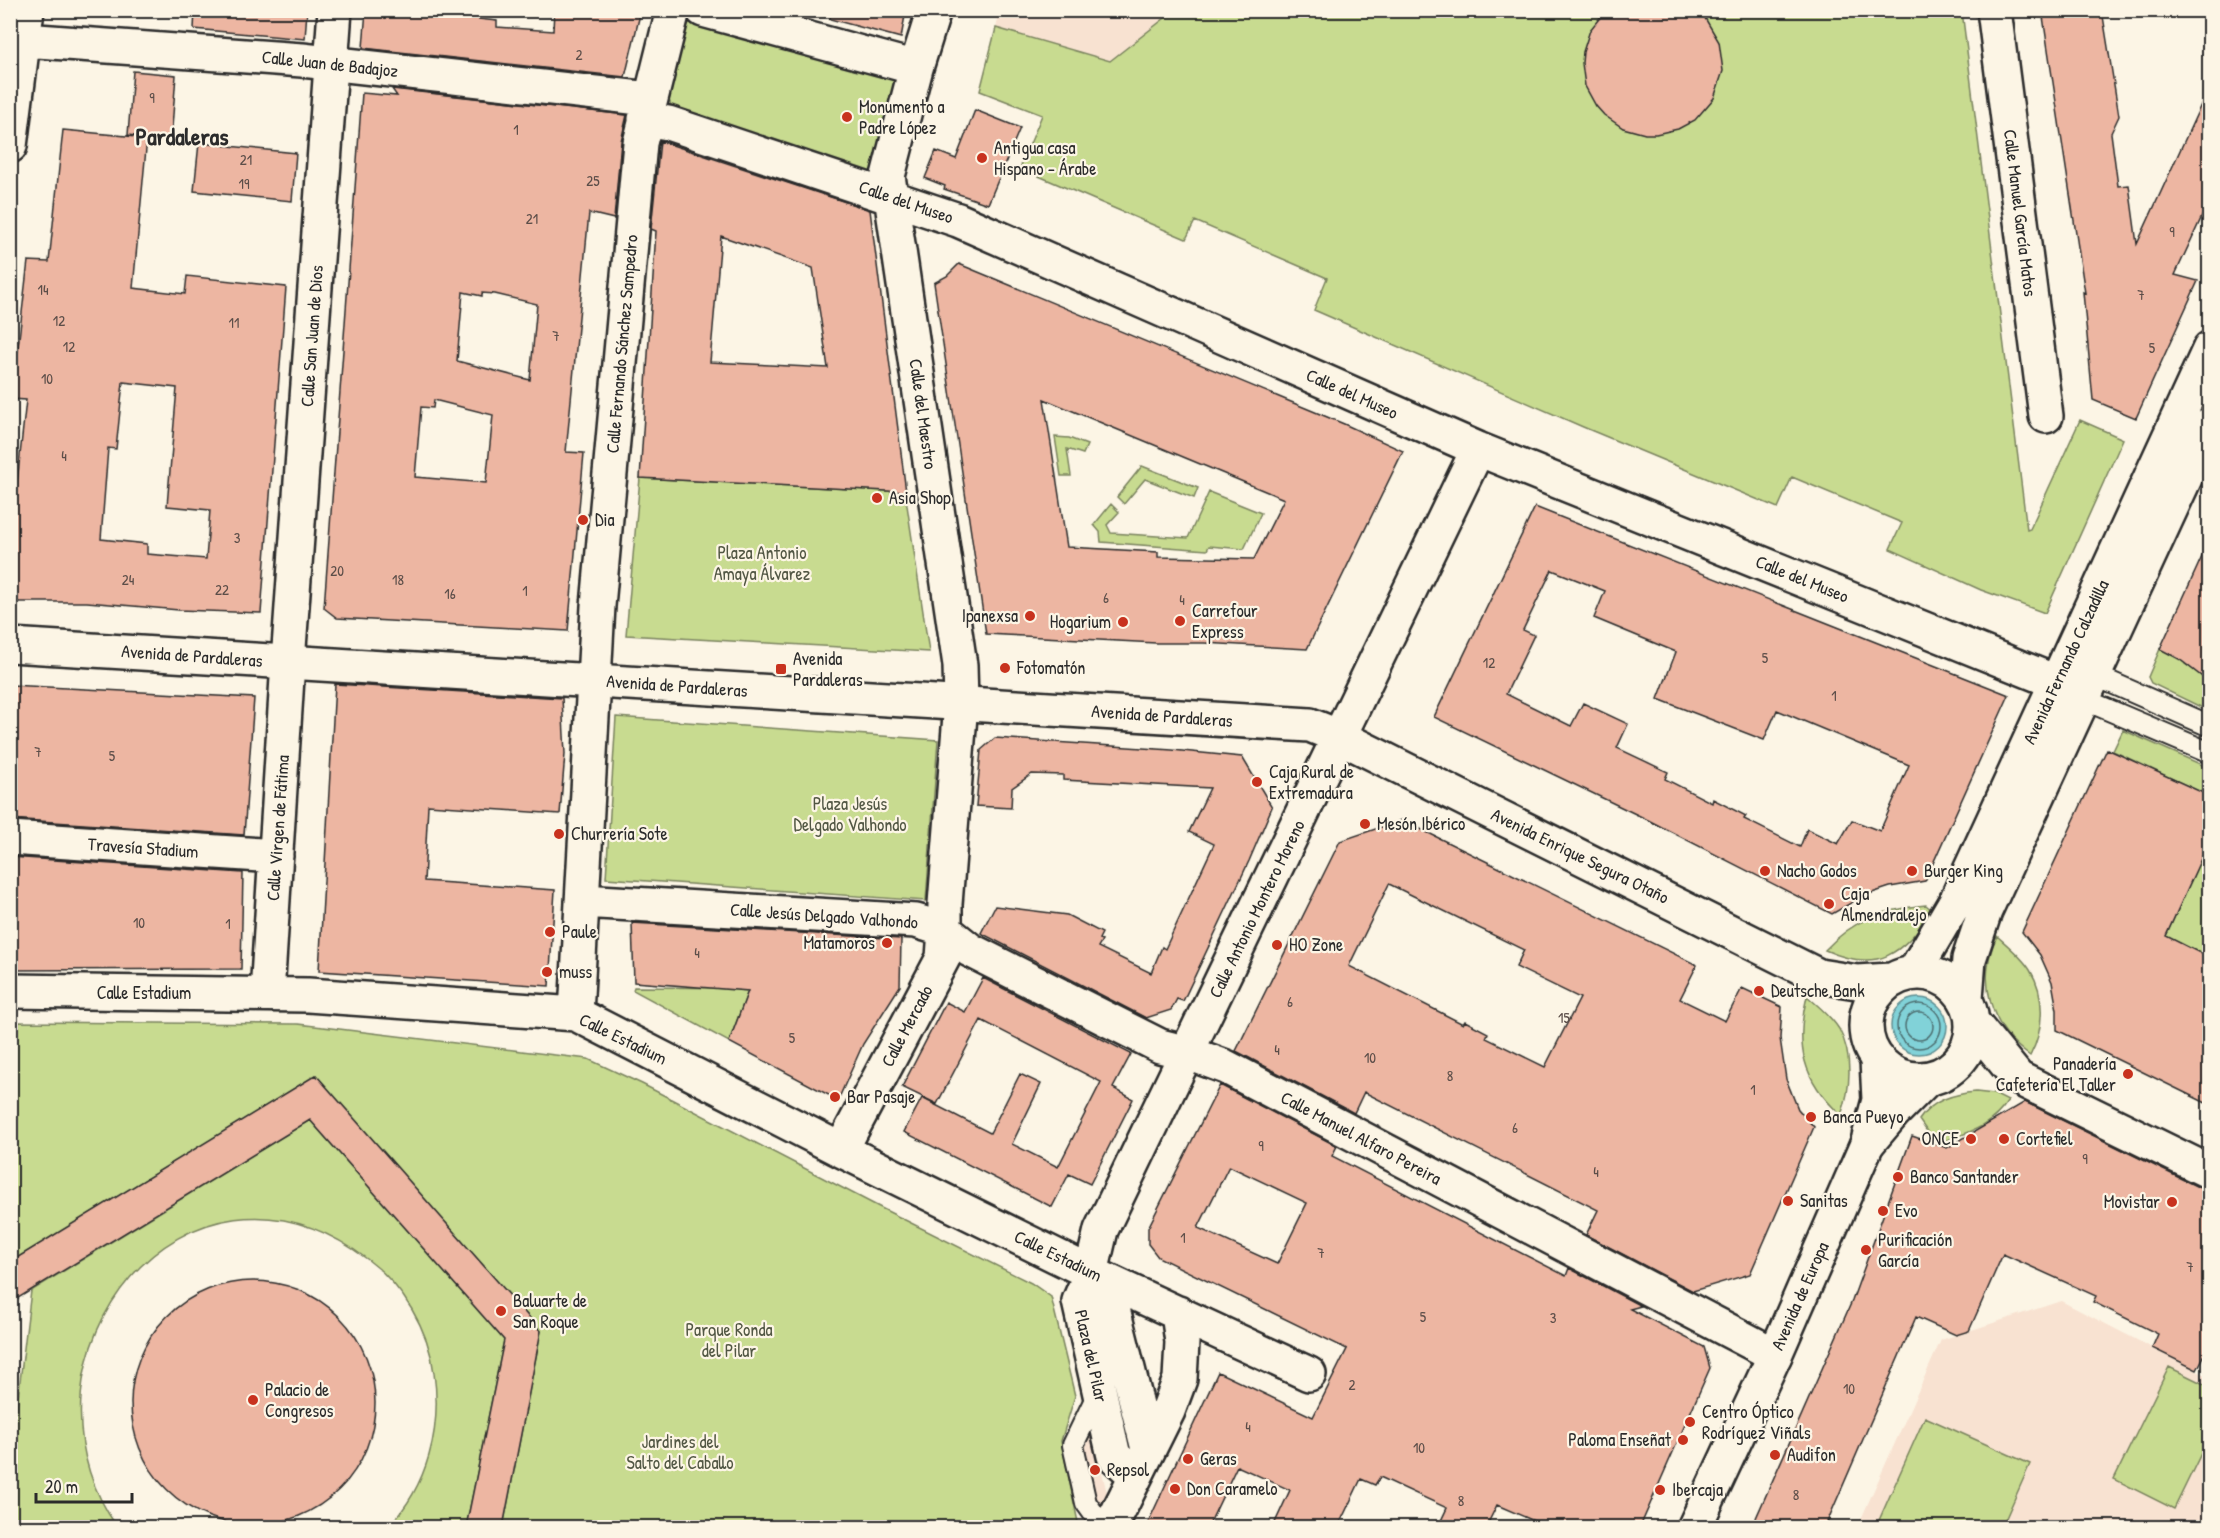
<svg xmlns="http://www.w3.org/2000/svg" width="2220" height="1538" font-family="'Patrick Hand',sans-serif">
<rect width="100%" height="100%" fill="#fcf5e5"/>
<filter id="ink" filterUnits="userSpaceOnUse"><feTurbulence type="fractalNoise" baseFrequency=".0167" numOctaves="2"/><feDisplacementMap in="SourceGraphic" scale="12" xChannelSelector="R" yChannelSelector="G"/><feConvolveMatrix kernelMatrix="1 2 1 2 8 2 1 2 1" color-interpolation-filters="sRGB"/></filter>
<g filter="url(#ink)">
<path fill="#f8e2d1" d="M1000 11H1174L1110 61 996 28Z
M2061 1301 2209 1377V1527L1857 1528 1941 1340Z
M1093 1436 1109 1501 1097 1504 1080 1439Z"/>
<path fill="#c8db90" stroke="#7a835e" stroke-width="1.5" d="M1174 11H1962L2027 530 2030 529 2080 420 2123 439 2045 613 1981 590 1890 549 1902 523 1792 477 1778 508 1583 427 1314 310 1327 278 1195 221 1186 239 1020 168 1042 115 980 91 996 28 1110 61Z
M694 20 894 75 897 80 875 168 868 173 672 108 669 100 686 28 689 23Z
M1055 437 1069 438 1087 445 1083 454 1067 449 1071 476H1061Z
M1142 466 1198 488 1194 498 1145 479 1124 504 1117 497Z
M640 478 905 492 929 652 626 635Z
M1209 492 1261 513 1244 549 1209 546 1207 550 1101 542 1100 532 1094 525 1111 504 1119 512 1107 525 1111 533 1188 538Z
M2160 649 2186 662 2185 664 2209 680V711L2151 683 2148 677Z
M616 717 938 740 926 901 606 878Z
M2123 730 2209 768V796L2113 751Z
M2209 839V958L2166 936Z
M1926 905 1933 911C1901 954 1879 974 1825 950 1855 918 1883 910 1926 905Z
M1997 936C2008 946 2022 957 2030 970 2046 996 2044 1030 2030 1056 1990 1028 1976 980 1997 936Z
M634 987 749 988 729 1042 633 990Z
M1807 996C1818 1006 1831 1016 1839 1029 1853 1055 1851 1089 1841 1115 1802 1080 1795 1045 1807 996Z
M11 1022 298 1024 588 1059 642 1084 883 1209 1031 1283 1051 1297 1075 1396 1061 1441 1079 1527H503L541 1331 316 1075 11 1262Z
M1976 1092 1994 1094 2008 1101C1990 1129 1966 1133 1936 1144L1919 1120C1932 1100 1953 1094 1976 1092Z
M310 1120 504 1340 466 1527H388C428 1486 442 1428 434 1373 429 1329 402 1285 367 1259 186 1121 0 1357 117 1527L11 1528V1455L31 1291Z
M2169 1367 2210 1387 2209 1437 2174 1509 2114 1479Z
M1925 1417 2030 1464 2002 1527H1876Z"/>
<path fill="#81d2d8" stroke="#5f8f93" stroke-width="1.5" d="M1891 1026a28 28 0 1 1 56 0a28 28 0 1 1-56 0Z"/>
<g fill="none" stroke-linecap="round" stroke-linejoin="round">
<path stroke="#4d6e70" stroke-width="1.5" d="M1897 1026a22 22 0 1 1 44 0a22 22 0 1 1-44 0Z
M1905 1026a14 14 0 1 1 28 0a14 14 0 1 1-28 0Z"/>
</g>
<path fill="#edb6a2" stroke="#2b2b2b" stroke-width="1.5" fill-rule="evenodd" d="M195 10H307L305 39 194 29Z
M366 10H466V13L479 14V19L497 21V27L553 31 554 10H641L625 77 363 48Z
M831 10H906L901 38 830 19Z
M1606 10H1698L1705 18 1719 42 1723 71 1714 98 1695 120 1678 129 1656 134H1645L1623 128 1604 115 1596 106 1585 86 1582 63 1583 52 1590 30Z
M2042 10H2102L2119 116 2111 133 2118 186 2129 185 2137 244 2210 85V199L2175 275 2198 281 2136 418 2093 400 2083 292 2085 293Z
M133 71 176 75 171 141 128 135Z
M392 89 627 115 621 141 614 219 589 213 566 452 584 453 568 631 337 618 324 608 362 93 397 96ZM463 292 482 296V293L495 294 537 304 530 380 457 361ZM434 400 493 415 486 483 415 477 421 407 433 408Z
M975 110 1020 128 988 204 944 189 945 186 925 178 936 151 956 159Z
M63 130 147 138 133 288 185 294 187 276 286 287 261 613 179 610 87 602H10V492H16L26 400 12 399 23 304 28 261 49 262ZM123 382 177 388 167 506 210 510 206 559 147 554V544L101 539 108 448 116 449Z
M660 141 870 210 906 492 640 478 656 231 651 229ZM721 236 813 268 828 368 710 362Z
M199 143 296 153 292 201 194 191Z
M959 264 1344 424 1403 451 1307 649 1204 643H1156L986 634 934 283 947 276ZM1044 399 1284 499 1254 559 1158 557V552L1067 547Z
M1535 507 2009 695 1925 881 1890 887 1863 896 1832 914 1646 819 1434 717ZM1552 570 1605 591 1594 618 1676 652 1658 699 1764 740 1777 710 1909 765 1880 831 1852 820 1838 844 1807 829 1800 847 1744 819 1746 816 1713 799 1712 803 1665 779 1668 772 1617 748 1628 724 1583 703 1571 726 1506 694 1534 635 1523 630Z
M2210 539V683L2179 659 2160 649Z
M335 684 562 698 565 754 560 814 428 805 424 881 555 890 549 986 319 971Z
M10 685 254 698 244 835 10 819Z
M995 738 1172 750 1242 757 1272 807 1249 861 1183 1001 1177 999 1171 1010 1146 1018 981 933 995 906 1067 915 1102 933 1099 939 1102 940 1098 947 1151 973 1162 947 1165 949 1214 844 1189 832 1210 788 1063 780V775L1032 774 1012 788 1011 808 976 806 981 750Z
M2107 749 2210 796V839L2166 936 2210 958V1105L2057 1030V1010L2052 982 2040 955 2022 932Z
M1402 820 1697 965 1680 999 1725 1021 1742 988 1782 1007 1780 1038 1786 1079 1798 1109 1814 1127 1750 1274 1693 1291 1586 1235 1598 1210 1364 1092 1354 1113 1236 1051 1340 841ZM1389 884 1524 950 1516 967 1580 998 1545 1067 1486 1038 1488 1033 1465 1021 1463 1024 1349 966Z
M10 857 243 873 241 969 10 970Z
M632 923 901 939 900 986 863 1044 838 1100 729 1042 748 991 634 982Z
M983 978 1131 1054 1113 1088 1133 1099 1090 1184 1069 1174 1052 1207 904 1132 922 1098 990 1133 1020 1074 1041 1084 1012 1144 1058 1167 1101 1082 981 1020 937 1104 902 1087 946 1002 965 1012Z
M316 1075 541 1331 503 1527H466L504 1340 310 1120 10 1303V1262Z
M1220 1085 1337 1146 1332 1156 1566 1276 1569 1268 1641 1306 1630 1309 1704 1347 1710 1368 1640 1527H1548L1497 1505 1486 1527H1438L1447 1508 1380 1477 1375 1485 1361 1479 1338 1527H1273L1290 1490 1237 1466 1208 1527H1146L1218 1372 1313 1417 1347 1349 1158 1257 1148 1244V1228ZM1229 1166 1307 1203 1277 1264 1198 1228Z
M2025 1102 2202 1189 2210 1190V1344L2197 1370 2152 1348 2158 1334 2093 1302 2096 1296 2003 1254 1969 1331 1956 1335 1916 1317 1825 1527H1752L1852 1301 1912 1136 1947 1148Z
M131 1403a122 122 0 1 1 244 0a122 122 0 1 1-244 0Z"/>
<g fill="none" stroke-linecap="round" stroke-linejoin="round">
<g stroke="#2b2b2b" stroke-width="24">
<path id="lane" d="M2094 675 2210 726
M2083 699 2210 753
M1099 1391 1073 1445 1086 1503 1104 1528"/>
</g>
<g stroke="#2b2b2b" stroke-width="38">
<path id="street" d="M703 10 916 68
M1994 10 2046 416
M10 39 302 60 649 99
M645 119 668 123 958 220 1478 449 2056 682
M10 146 27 10
M10 838 276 856
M582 901 916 921 945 930 970 950 1160 1046 1188 1053 1226 1067 1775 1355
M1914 972 1957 899 2210 348
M10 991 308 995 576 1014 841 1150 1091 1273 1309 1374
M267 994 288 662 335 10
M1966 998 1969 959 1985 911 2210 424
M576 1014 598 606 640 143 673 10
M1869 1137 1879 1100 1877 1060
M1867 1144 1894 1112 1927 1079
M841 1150 943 958 945 930V904L961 703 960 665 888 176 916 68 934 10
M1091 1273 1110 1297 1148 1449
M1135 1475 1114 1456 1079 1301 1091 1273 1101 1230 1478 449
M1110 1528 1168 1411 1180 1379 1182 1342 1178 1313"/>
</g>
<g stroke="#2b2b2b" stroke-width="38">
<path id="secondary" d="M10 645 1310 725 1340 737 1819 976 1857 982 1891 980
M1866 1026a53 53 0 1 1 106 0a53 53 0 1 1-106 0Z
M1973 1023 2018 1078 2210 1172
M1694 1528 1775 1355 1867 1144"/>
</g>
<use href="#lane" stroke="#fcf5e5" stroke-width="20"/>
<use href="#street" stroke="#fcf5e5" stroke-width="33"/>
<use href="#secondary" stroke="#fcf5e5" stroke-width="33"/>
</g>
</g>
<g fill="#c8321e" stroke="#fcf5e5" stroke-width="2">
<circle cx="847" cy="117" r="6"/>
<circle cx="982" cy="158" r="6"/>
<circle cx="877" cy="498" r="6"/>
<circle cx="583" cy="520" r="6"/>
<circle cx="1030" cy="616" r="6"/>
<circle cx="1180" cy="621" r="6"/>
<circle cx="1123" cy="622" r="6"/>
<circle cx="1005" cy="668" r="6"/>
<rect x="775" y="663" width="12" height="12" rx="3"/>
<circle cx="1257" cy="782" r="6"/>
<circle cx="1365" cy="824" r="6"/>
<circle cx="559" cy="834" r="6"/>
<circle cx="1765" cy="871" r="6"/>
<circle cx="1912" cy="871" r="6"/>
<circle cx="1829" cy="904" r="6"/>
<circle cx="550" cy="932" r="6"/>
<circle cx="887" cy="943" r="6"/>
<circle cx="1277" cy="945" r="6"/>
<circle cx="547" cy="972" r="6"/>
<circle cx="1759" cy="991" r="6"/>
<circle cx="2128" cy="1074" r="6"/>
<circle cx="835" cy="1097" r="6"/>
<circle cx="1811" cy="1117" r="6"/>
<circle cx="1971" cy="1139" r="6"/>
<circle cx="2004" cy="1139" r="6"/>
<circle cx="1898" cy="1177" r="6"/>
<circle cx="1788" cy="1201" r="6"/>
<circle cx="2172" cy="1202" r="6"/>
<circle cx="1883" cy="1211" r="6"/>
<circle cx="1866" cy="1250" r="6"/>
<circle cx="501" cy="1311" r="6"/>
<circle cx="253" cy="1400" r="6"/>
<circle cx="1690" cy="1422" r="6"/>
<circle cx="1683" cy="1440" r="6"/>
<circle cx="1775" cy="1455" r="6"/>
<circle cx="1188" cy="1459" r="6"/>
<circle cx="1095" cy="1470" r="6"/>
<circle cx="1175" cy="1489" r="6"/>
<circle cx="1660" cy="1490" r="6"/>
</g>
<g text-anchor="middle" stroke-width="4.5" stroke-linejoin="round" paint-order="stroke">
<g font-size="15" fill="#5c4e49">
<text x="579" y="60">2</text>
<text x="152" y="103">9</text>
<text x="516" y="135">1</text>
<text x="246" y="165">21</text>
<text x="593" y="186">25</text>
<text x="244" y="189">19</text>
<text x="532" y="224">21</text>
<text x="2172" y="237">9</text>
<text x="43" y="295">14</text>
<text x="2141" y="300">7</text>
<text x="59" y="326">12</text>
<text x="234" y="328">11</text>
<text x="556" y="341">7</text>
<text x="69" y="352">12</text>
<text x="2152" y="353">5</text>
<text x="47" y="384">10</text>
<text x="64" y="461">4</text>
<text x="237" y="543">3</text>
<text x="337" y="576">20</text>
<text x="128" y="585">24</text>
<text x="398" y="585">18</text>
<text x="222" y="595">22</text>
<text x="525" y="596">1</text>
<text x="450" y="599">16</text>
<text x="1106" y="603">6</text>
<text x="1182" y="605">4</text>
<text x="1765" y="663">5</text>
<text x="1489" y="668">12</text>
<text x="1834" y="701">1</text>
<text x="38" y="757">7</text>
<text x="112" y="761">5</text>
<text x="139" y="928">10</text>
<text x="228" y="929">1</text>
<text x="697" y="958">4</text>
<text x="1290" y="1007">6</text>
<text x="1564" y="1023">15</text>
<text x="792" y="1043">5</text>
<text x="1277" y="1055">4</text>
<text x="1370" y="1063">10</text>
<text x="1450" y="1081">8</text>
<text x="1753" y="1095">1</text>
<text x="1515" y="1133">6</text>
<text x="1261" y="1151">9</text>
<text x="2085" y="1164">9</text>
<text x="1596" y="1177">4</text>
<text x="1183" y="1243">1</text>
<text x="1321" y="1258">7</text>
<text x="2190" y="1272">7</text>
<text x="1423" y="1322">5</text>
<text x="1553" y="1323">3</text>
<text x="1352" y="1390">2</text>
<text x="1849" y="1394">10</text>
<text x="1248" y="1432">4</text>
<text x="1419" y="1453">10</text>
<text x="1796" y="1500">8</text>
<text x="1461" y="1506">8</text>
</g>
<g font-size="18" fill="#2b2b2b" stroke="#fcf5e5">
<text transform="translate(330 64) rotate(6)" y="6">Calle Juan de Badajoz</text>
<text transform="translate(906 202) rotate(19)" y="6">Calle del Museo</text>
<text transform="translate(2020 213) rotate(83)" y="6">Calle Manuel García Matos</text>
<text transform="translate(312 336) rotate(-86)" y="6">Calle San Juan de Dios</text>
<text transform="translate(622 344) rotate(-85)" y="6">Calle Fernando Sánchez Sampedro</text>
<text transform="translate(1352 394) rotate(24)" y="6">Calle del Museo</text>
<text transform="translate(923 414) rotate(82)" y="6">Calle del Maestro</text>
<text transform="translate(1802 579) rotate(22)" y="6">Calle del Museo</text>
<text transform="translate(192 656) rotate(4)" y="6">Avenida de Pardaleras</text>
<text transform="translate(2066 662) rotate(-65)" y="6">Avenida Fernando Calzadilla</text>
<text transform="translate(677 686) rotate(4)" y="6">Avenida de Pardaleras</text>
<text transform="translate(1162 716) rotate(4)" y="6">Avenida de Pardaleras</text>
<text transform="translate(278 828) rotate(-86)" y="6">Calle Virgen de Fátima</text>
<text transform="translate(143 848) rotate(4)" y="6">Travesía Stadium</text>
<text transform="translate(1580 856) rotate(26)" y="6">Avenida Enrique Segura Otaño</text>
<text transform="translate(1257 909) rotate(-64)" y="6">Calle Antonio Montero Moreno</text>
<text transform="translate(824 916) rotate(4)" y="6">Calle Jesús Delgado Valhondo</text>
<text x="144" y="999">Calle Estadium</text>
<text transform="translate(907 1026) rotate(-62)" y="6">Calle Mercado</text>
<text transform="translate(623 1039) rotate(26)" y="6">Calle Estadium</text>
<text transform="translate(1361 1138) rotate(28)" y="6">Calle Manuel Alfaro Pereira</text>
<text transform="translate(1058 1256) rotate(26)" y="6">Calle Estadium</text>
<text transform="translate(1800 1296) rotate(-66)" y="6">Avenida de Europa</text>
<text transform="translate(1091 1356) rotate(77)" y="6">Plaza del Pilar</text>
</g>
<g font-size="18" fill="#2b2b2b" stroke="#fcf5e5" text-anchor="start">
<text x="859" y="113">Monumento a<tspan x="859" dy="21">Padre López</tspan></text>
<text x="994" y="154">Antigua casa<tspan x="994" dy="21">Hispano - Árabe</tspan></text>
<text x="889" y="504">Asia Shop</text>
<text x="595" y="526">Dia</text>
<text x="1192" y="617">Carrefour<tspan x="1192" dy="21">Express</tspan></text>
<text x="1018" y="622" text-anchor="end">Ipanexsa</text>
<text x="1111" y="628" text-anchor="end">Hogarium</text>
<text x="793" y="665">Avenida<tspan x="793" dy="21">Pardaleras</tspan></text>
<text x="1017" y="674">Fotomatón</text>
<text x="1269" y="778">Caja Rural de<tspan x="1269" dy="21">Extremadura</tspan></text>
<text x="1377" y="830">Mesón Ibérico</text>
<text x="571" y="840">Churrería Sote</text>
<text x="1777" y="877">Nacho Godos</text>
<text x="1924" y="877">Burger King</text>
<text x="1841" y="900">Caja<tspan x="1841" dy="21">Almendralejo</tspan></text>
<text x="562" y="938">Paule</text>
<text x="875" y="949" text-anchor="end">Matamoros</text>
<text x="1289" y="951">HO Zone</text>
<text x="559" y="978">muss</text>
<text x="1771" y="997">Deutsche Bank</text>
<text x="2116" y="1070" text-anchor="end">Panadería<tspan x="2116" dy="21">Cafetería El Taller</tspan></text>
<text x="847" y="1103">Bar Pasaje</text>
<text x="1823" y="1123">Banca Pueyo</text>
<text x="1959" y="1145" text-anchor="end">ONCE</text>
<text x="2016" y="1145">Cortefiel</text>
<text x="1910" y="1183">Banco Santander</text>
<text x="1800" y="1207">Sanitas</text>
<text x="2160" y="1208" text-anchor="end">Movistar</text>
<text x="1895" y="1217">Evo</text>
<text x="1878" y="1246">Purificación<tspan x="1878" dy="21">García</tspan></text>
<text x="513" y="1307">Baluarte de<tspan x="513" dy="21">San Roque</tspan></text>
<text x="265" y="1396">Palacio de<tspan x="265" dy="21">Congresos</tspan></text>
<text x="1702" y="1418">Centro Óptico<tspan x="1702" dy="21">Rodríguez Viñals</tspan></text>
<text x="1671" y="1446" text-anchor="end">Paloma Enseñat</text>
<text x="1787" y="1461">Audifon</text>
<text x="1200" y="1465">Geras</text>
<text x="1107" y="1476">Repsol</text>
<text x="1187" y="1495">Don Caramelo</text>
<text x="1672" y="1496">Ibercaja</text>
</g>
<g font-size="18" fill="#525744" stroke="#fcf5e5">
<text x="762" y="559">Plaza Antonio<tspan x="762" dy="21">Amaya Álvarez</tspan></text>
<text x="850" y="810">Plaza Jesús<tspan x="850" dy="21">Delgado Valhondo</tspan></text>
<text x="729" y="1336">Parque Ronda<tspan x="729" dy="21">del Pilar</tspan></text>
<text x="680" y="1448">Jardines del<tspan x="680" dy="21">Salto del Caballo</tspan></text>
</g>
<g font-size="24" font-weight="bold" fill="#2b2b2b" stroke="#fcf5e5">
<text x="182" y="145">Pardaleras</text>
</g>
</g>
<rect width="2220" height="1538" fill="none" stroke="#fcf5e5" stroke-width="36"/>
<rect x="18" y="18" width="2184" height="1502" fill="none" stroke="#2b2b2b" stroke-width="2" filter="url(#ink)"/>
<path d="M36 1493v9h96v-9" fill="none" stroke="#2b2b2b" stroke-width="3"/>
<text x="45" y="1493" font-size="18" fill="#2b2b2b" stroke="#fcf5e5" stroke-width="4.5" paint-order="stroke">20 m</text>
</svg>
